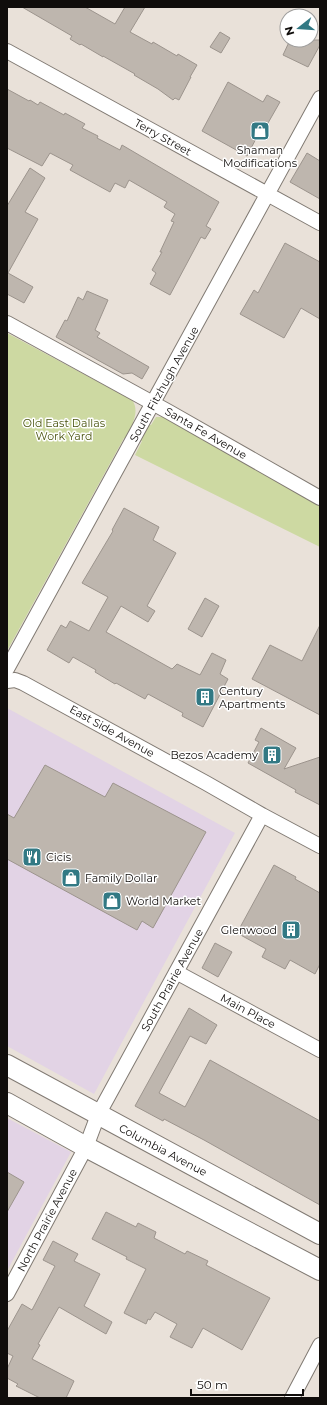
<svg xmlns="http://www.w3.org/2000/svg" width="327" height="1405" font-family="Montserrat,sans-serif">
<rect width="100%" height="100%" fill="#e9e1d9"/>
<path fill="#e2d3e5" d="M7 708 235 833 94 1094 7 1046Z
M7 1118 71 1152 7 1271Z"/>
<path fill="#cdd9a2" d="M7 333 132 400C137 406 136 415 133 422L151 425 156 417H163L320 505V547L135 455 142 441 124 438 7 651Z"/>
<path fill="#beb6ae" stroke="#9c948d" d="M22 7H85L115 24 125 7H145L130 32 152 44 153 42 177 56 178 54 197 65 190 77H191L179 100 175 98 173 100 158 89 134 75 135 74 103 56V57L81 44 80 45 70 39 72 36Z
M220 32 230 38 221 53 210 47Z
M290 40H320V45L308 67 283 55Z
M228 82 263 102 267 95 280 102 264 130 261 129 247 156 202 131Z
M7 89 29 101 30 100 38 105 40 102 64 115 65 113 85 124 82 128 98 136 97 138 120 150 122 145 219 202 206 226 211 229 205 239 201 237 170 295 150 284 156 273 152 270 162 252H160L174 222 171 221 175 214 164 207 167 202 129 180 125 188 115 183 110 192 70 170 73 165 50 153 42 166 7 148Z
M307 153 320 161V199L290 182Z
M30 168 45 178 25 212 38 219 8 273 33 287 24 303 7 294V206Z
M285 243 320 262V319L301 308 284 338 240 314 254 290 258 293Z
M87 291 108 300 95 330 100 333 97 337 149 367 142 379 132 373 123 374 56 337 65 320 67 321 78 297 83 300Z
M124 508 159 527 153 540 176 553 147 606 155 611 148 622 121 606 106 632 172 669 177 664 200 675 212 653 226 660 220 674 228 679 203 727 182 716 183 713 148 694 145 699 116 683 115 684 95 672 96 670 73 657 69 663 47 650 61 625 66 628 70 621 89 631 108 597 82 583 113 531 112 530Z
M205 598 219 606 202 637 188 629Z
M320 625V715L252 679 270 645 302 661Z
M261 728 296 748 284 769 320 757V805L295 792 296 790 248 763 259 742 255 740Z
M45 765 105 797 113 783 206 832 153 928 142 921 137 930 7 859V814L14 818Z
M274 865 296 877 295 879 320 893V964L315 974 290 960 285 969 262 957 266 949 237 933Z
M215 943 232 952 218 977 202 968Z
M189 1008 217 1025 206 1044 190 1036 159 1093 185 1107 210 1060 320 1121V1205L204 1140 164 1119 163 1121 135 1106Z
M7 1172 24 1182 7 1212Z
M106 1212 136 1227 138 1223 156 1232 154 1238 185 1254 187 1251 208 1261 206 1265 270 1298 242 1350 203 1328 192 1348 170 1337 177 1324 155 1312 150 1320 148 1319 146 1324 124 1313 146 1269 126 1259 127 1257 92 1239Z
M53 1241 78 1254 74 1261 100 1274 84 1306 112 1322 106 1334 59 1307 38 1344 40 1345 32 1359 74 1381 66 1398H40L16 1386 18 1384 7 1378V1369L13 1356 7 1353V1331L22 1304 32 1310 55 1266 43 1260Z"/>
<g fill="none" stroke-linecap="round" stroke-linejoin="round">
<g stroke="#817a73" stroke-width="16">
<path id="street" d="M7 51 320 223
M7 323 169 412 320 498
M7 669 320 98
M7 681 15 680 23 683 206 783 262 815 320 846
M176 972 320 1050
M7 1294 86 1147 98 1115 262 815
M292 1398 320 1345"/>
</g>
<g stroke="#817a73" stroke-width="22">
<path id="secondary" d="M7 1065 320 1234
M7 1103 86 1147 320 1270"/>
</g>
<use href="#street" stroke="#fff" stroke-width="14"/>
<use href="#secondary" stroke="#fff" stroke-width="20"/>
</g>
<defs>
<g id="shop-square" transform="scale(1)"><rect x="-9" y="-9" width="18" height="18" rx="4" fill="#327984" stroke="#fff"/><path d="M-5-2.5h2.3a2.7 3.5 0 0 1 5.4 0H5L5.5 6h-11ZM-1.5-2.5h3a1.5 2.3 0 0 0-3 0Z" fill="#fff"/></g>
<g id="building-square" transform="scale(1)"><rect x="-9" y="-9" width="18" height="18" rx="4" fill="#327984" stroke="#fff"/><path d="M-4-6H4V6H1V3H-1V6H-4ZM-2.5-4.3h1.7v1.8h-1.7ZM.8-4.3h1.7v1.8H.8ZM-2.5-1h1.7V.8h-1.7ZM.8-1h1.7V.8H.8Z" fill="#fff"/></g>
<g id="restaurant-square" transform="scale(1)"><rect x="-9" y="-9" width="18" height="18" rx="4" fill="#327984" stroke="#fff"/><path d="M-5-6h1v4h1v-4h1v4h1v-4h1v5L-1.5 .5V6h-2V.5L-5-1ZM5-6V6H3V1.5H1.5Q1.5-4 5-6Z" fill="#fff"/></g>
</defs>
<g fill-rule="evenodd">
<use href="#shop-square" x="260" y="131"/>
<use href="#building-square" x="205" y="697"/>
<use href="#building-square" x="272" y="755"/>
<use href="#restaurant-square" x="32" y="857"/>
<use href="#shop-square" x="71" y="878"/>
<use href="#shop-square" x="112" y="901"/>
<use href="#building-square" x="291" y="930"/>
</g>
<g text-anchor="middle" stroke-width="3" stroke-linejoin="round" paint-order="stroke">
<g font-size="11" fill="#100d0b" stroke="#fff">
<text transform="translate(163 137) rotate(29)" y="4">Terry Street</text>
<text transform="translate(164 384) rotate(-61)" y="4">South Fitzhugh Avenue</text>
<text transform="translate(206 433) rotate(30)" y="4">Santa Fe Avenue</text>
<text transform="translate(112 731) rotate(29)" y="4">East Side Avenue</text>
<text transform="translate(172 980) rotate(-61)" y="4">South Prairie Avenue</text>
<text transform="translate(248 1011) rotate(28)" y="4">Main Place</text>
<text transform="translate(163 1150) rotate(28)" y="4">Columbia Avenue</text>
<text transform="translate(47 1220) rotate(-62)" y="4">North Prairie Avenue</text>
</g>
<g font-size="11" fill="#100d0b" stroke="#fff" text-anchor="start">
<text x="260" y="154" text-anchor="middle">Shaman<tspan x="260" dy="13">Modifications</tspan></text>
<text x="219" y="695">Century<tspan x="219" dy="13">Apartments</tspan></text>
<text x="258" y="759" text-anchor="end">Bezos Academy</text>
<text x="46" y="861">Cicis</text>
<text x="85" y="882">Family Dollar</text>
<text x="126" y="905">World Market</text>
<text x="277" y="934" text-anchor="end">Glenwood</text>
</g>
<g font-size="11" fill="#4a5410" stroke="#fff">
<text x="64" y="427">Old East Dallas<tspan x="64" dy="13">Work Yard</tspan></text>
</g>
</g>
<rect width="327" height="1405" fill="none" stroke="#100d0b" stroke-width="16"/>
<g transform="translate(299 28) rotate(253)"><circle r="19" fill="#ffffff" stroke="#9f9e9d"/>
<path d="M0-3L7 15L0 10L-7 15Z" fill="#327984"/>
<text y="-6" font-size="11" font-weight="bold" text-anchor="middle" fill="#100d0b">N</text>
</g>
<path d="M191 1389v6h112v-6" fill="none" stroke="#100d0b" stroke-width="2"/>
<text x="197" y="1389" font-size="12" fill="#100d0b" stroke="#ffffff" stroke-width="3" paint-order="stroke">50 m</text>
</svg>
